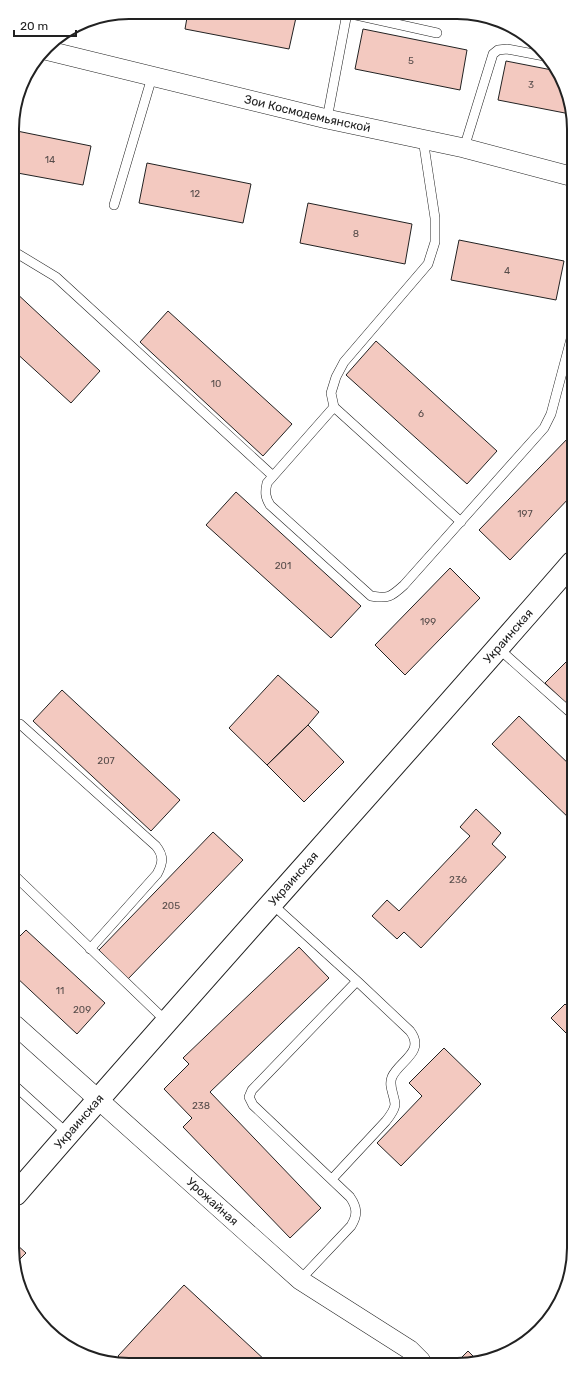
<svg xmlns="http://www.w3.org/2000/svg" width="586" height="1377" font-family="Rubik,sans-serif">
<rect width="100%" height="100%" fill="#fff"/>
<path fill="#f3c9c0" stroke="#222" d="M188 12 297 13 289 49 185 29Z
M363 29 467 50 460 90 355 69Z
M506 61 552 70 570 99V114L498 100Z
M12 130 91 146 83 185 12 172Z
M147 163 251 184 243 223 139 203Z
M308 203 412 224 405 264 300 243Z
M459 240 564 261 556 300 451 280Z
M13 290 100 371 71 403 13 350Z
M168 311 292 424 263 456 140 342Z
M376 341 497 451 467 484 346 375Z
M571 435V496L510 560 479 530Z
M236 492 361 606 331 638 206 525Z
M450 568 480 598 405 675 375 645Z
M572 656V709L545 683Z
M278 675 319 712 308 725 267 765 229 728Z
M62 690 180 800 151 831 33 721Z
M519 716 572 767V821L492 744Z
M308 725 344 762 304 802 267 765Z
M476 809 501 833 492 844 506 857 421 948 404 932 397 939 372 916 387 900 399 911 470 836 460 827Z
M213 832 243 860 128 979 99 950Z
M26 930 105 1003 77 1034 15 976V941Z
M299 947 329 978 210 1092 321 1208 290 1238 183 1127 192 1118 164 1089 189 1064 183 1058Z
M565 1004 573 1012V1028L567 1034 551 1018Z
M444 1048 481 1084 401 1166 377 1143 422 1096 409 1083Z
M16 1244 26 1253 16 1263Z
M184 1285 267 1362 125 1363 118 1356Z
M468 1351 478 1361H458Z"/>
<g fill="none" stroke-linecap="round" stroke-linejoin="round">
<g stroke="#222" stroke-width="10">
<path id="service" d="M327 119 347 13 437 33
M423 139 435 218V242L428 264 344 362 336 377 331 393 334 407 461 522
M464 148 493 54 498 50 507 49 544 56
M114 205 152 77
M13 251 56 277 273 476
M334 407 267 483C265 492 265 497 270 505L371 596C388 599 391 597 404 585L544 428 551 414 571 339
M498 648 572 714
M20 724 156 846C164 856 163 863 157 874L90 949
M15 876 167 1022
M272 904 357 981 252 1090 249 1097 253 1105 350 1197C357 1207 358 1215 351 1226L300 1280
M15 1086 68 1134
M332 1179 386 1121C390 1116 394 1111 395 1105 395 1096 388 1086 392 1077 399 1061 426 1052 410 1031L357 981"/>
</g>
<g stroke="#222" stroke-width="20">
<g id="minor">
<path id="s1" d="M45 50 327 119 464 148 570 176"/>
<path id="s2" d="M15 1025 300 1280 410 1350 421 1361"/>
</g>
</g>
<g stroke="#222" stroke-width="24">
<g id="tertiary">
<path id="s3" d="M16 1194C199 982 388 775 572 563"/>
</g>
</g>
<use href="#service" stroke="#fff" stroke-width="9"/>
<use href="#minor" stroke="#fff" stroke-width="19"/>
<use href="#tertiary" stroke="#fff" stroke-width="22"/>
</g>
<g text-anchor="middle" stroke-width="3" stroke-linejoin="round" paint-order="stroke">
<g font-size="10" fill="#564c4a">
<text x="411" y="64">5</text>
<text x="531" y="88">3</text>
<text x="50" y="163">14</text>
<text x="195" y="197">12</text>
<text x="356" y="237">8</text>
<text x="507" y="274">4</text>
<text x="216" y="387">10</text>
<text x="421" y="417">6</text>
<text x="525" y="517">197</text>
<text x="283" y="569">201</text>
<text x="428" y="625">199</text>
<text x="106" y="764">207</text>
<text x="458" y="883">236</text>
<text x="171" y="909">205</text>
<text x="60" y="994">11</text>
<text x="82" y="1013">209</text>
<text x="201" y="1109">238</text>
</g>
<g font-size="12" fill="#222" stroke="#fff">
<text dy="4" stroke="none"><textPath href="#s1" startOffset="270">Зои Космодемьянской</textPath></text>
<text dy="4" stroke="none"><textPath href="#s3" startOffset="744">Украинская</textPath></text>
<text dy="4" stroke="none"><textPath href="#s3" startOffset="420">Украинская</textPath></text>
<text dy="4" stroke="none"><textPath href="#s3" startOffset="96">Украинская</textPath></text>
<text dy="4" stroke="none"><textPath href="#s2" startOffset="265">Урожайная</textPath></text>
</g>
</g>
<path d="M0 0H586V1377H0ZM129 19H457A110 110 0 0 1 567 129V1248A110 110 0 0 1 457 1358H129A110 110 0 0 1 19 1248V129A110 110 0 0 1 129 19Z" fill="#fff" fill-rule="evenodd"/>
<path fill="none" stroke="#222" stroke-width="2" d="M129 19H457A110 110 0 0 1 567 129V1248A110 110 0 0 1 457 1358H129A110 110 0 0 1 19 1248V129A110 110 0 0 1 129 19Z"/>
<path d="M14 30v6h62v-6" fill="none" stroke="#222222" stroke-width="2"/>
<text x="20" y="30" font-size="12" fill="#222222" stroke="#ffffff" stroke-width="3" paint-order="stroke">20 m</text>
</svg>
